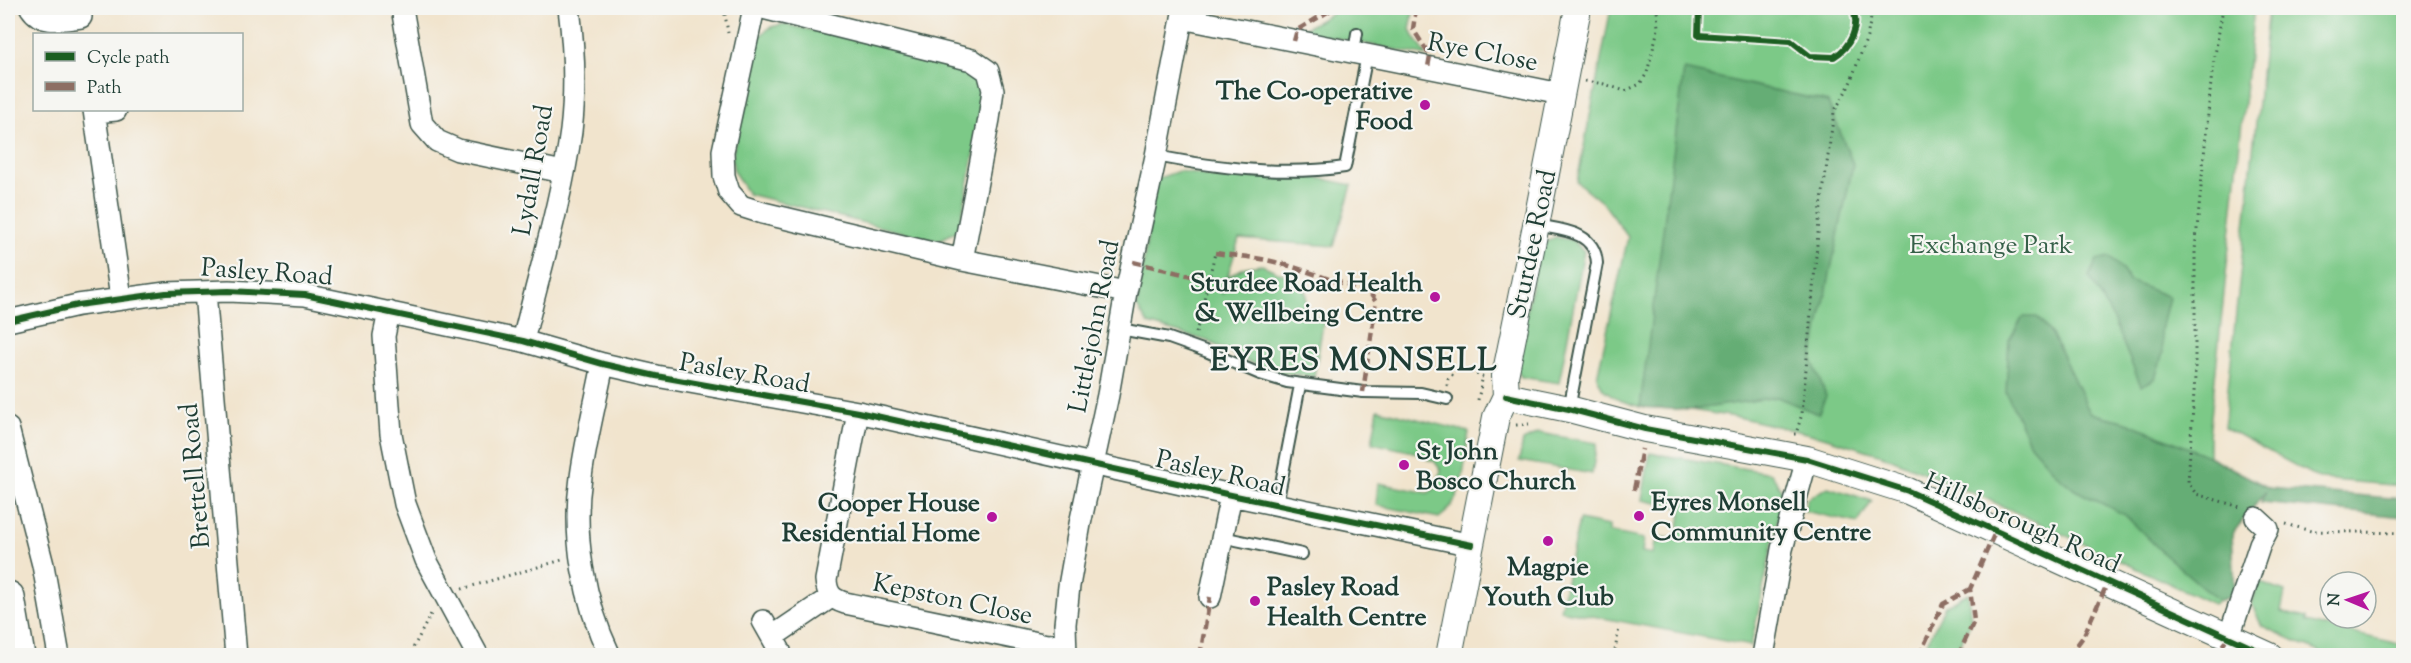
<svg xmlns="http://www.w3.org/2000/svg" width="2411" height="663" font-family="'Sorts Mill Goudy',serif">
<rect width="100%" height="100%" fill="#f6f6f2"/>
<filter id="ink" filterUnits="userSpaceOnUse"><feTurbulence type="fractalNoise" baseFrequency=".0167" numOctaves="2"/><feDisplacementMap in="SourceGraphic" scale="12" xChannelSelector="R" yChannelSelector="G"/><feConvolveMatrix kernelMatrix="1 2 1 2 8 2 1 2 1" color-interpolation-filters="sRGB"/></filter>
<filter id="wash" filterUnits="userSpaceOnUse"><feTurbulence type="fractalNoise" baseFrequency=".008" numOctaves="4" result="noise"/><feDisplacementMap in="SourceGraphic" scale="24" xChannelSelector="R" yChannelSelector="G"/><feGaussianBlur stdDeviation="1.35" result="paint"/><feColorMatrix in="noise" values="0 0 0 0 0 0 0 0 0 0 0 0 0 0 0 0 0 1.4 0 .05"/><feComposite in="paint" operator="in"/></filter>
<g filter="url(#wash)">
<rect width="100%" height="100%" fill="#f1e4cd"/>
<path fill="#7cc987" stroke="#4e835e" stroke-width="1.5" d="M1335 8H1414L1410 30 1427 56 1300 31 1334 12Z
M1611 8H2254L2209 436V456L2269 488 2232 534 2235 594 2213 604 1987 499 1882 455 1823 437 1742 418 1691 410 1640 407 1619 400 1603 389 1597 377 1628 237 1604 204 1577 182Z
M2268 8H2403V486L2320 479 2224 427Z
M783 24 969 64 980 76 986 96 959 230 937 241 748 194 734 172 732 157 756 39 771 27Z
M1179 171 1224 179 1275 176 1314 177 1352 185 1334 246 1239 239 1222 295 1229 276 1245 267 1262 265 1297 280 1306 293 1307 315 1324 318 1314 377 1273 371 1244 360 1208 341 1148 324 1137 307 1156 179Z
M1555 237 1572 240 1584 251 1559 383 1521 377 1515 367 1540 246Z
M1378 409 1469 432C1464 461 1466 500 1439 518L1376 505 1378 483 1428 493 1436 488 1441 470 1434 461 1426 459 1427 455 1372 443Z
M1539 433 1597 443 1592 474 1519 461 1523 441Z
M1650 453 1771 473 1783 493 1751 646 1560 610 1579 520 1609 526V532L1644 539 1642 552 1653 554 1655 542 1659 543 1661 537 1677 539 1682 508 1642 500Z
M1828 487 1872 501 1858 523 1804 511 1807 499Z
M2258 582 2285 592 2281 612 2306 618V622L2403 645V655H2326L2262 626 2252 605Z
M1968 593 1971 621 1955 655H1921L1945 606Z"/>
<path fill="#65ad74" stroke="#427554" stroke-width="1.5" d="M1684 70 1828 102 1853 164 1812 360 1826 396 1818 414 1777 397 1691 410 1640 407Z
M2109 257 2121 268 2129 281 2169 297 2161 330 2163 353 2155 379 2141 386 2112 317 2089 276 2097 260Z
M2023 317H2037L2053 336 2090 413 2127 422 2208 456 2269 488 2403 499V517L2261 503 2266 491 2232 534 2235 594 2219 601 2163 553 2125 515 2075 490 2059 477 2030 444 2006 392 2009 340Z"/>
</g>
<g filter="url(#ink)">
<g fill="none" stroke-linecap="round" stroke-linejoin="round">
<g stroke="#3e564b" stroke-width="14">
<path id="service" d="M1354 52 1357 33
M1156 156C1218 168 1282 176 1345 167L1367 55
M1536 225C1562 230 1595 231 1597 263L1569 409
M1120 329 1169 338 1208 352 1260 374 1287 382 1363 392 1421 393 1447 399
M1277 504 1300 385
M1222 537 1302 554"/>
</g>
<g stroke="#3e564b" stroke-width="24">
<path id="minor" d="M31 8C42 25 63 19 81 17
M402 8 422 124 437 141 458 150 563 172
M754 8 723 151 724 176 729 192 741 206 763 213 962 260 1126 292
M763 8 972 60 988 71 993 90 989 119 962 260
M1182 18 1561 94
M94 110 121 298
M95 112 116 110
M205 292 236 656
M389 312 384 336 391 434 405 504 426 560 478 656
M8 321 78 305 166 293 229 291 305 295 523 341 603 364 656 376 858 412 1231 495 1472 545
M523 341C539 273 562 199 571 131 576 90 574 48 569 8
M603 364C596 401 586 439 581 477 572 537 584 601 610 656
M858 412 826 580C827 594 832 599 845 603L1028 641 1047 645 1065 644
M8 428 43 565 59 656
M1210 597 1231 495
M763 621 780 651
M772 637 831 597
M2229 637 2260 544 2268 529 2256 518
M1066 656 1065 624 1069 586 1080 524 1108 395 1126 292 1156 156 1184 8
M1763 656 1782 549 1807 459"/>
</g>
<g stroke="#3e564b" stroke-width="28">
<path id="tertiary" d="M1506 396 1569 409 1645 429 1807 459 1908 491 2270 656
M1449 656 1496 417 1506 396 1505 376 1536 225 1578 8"/>
</g>
<g stroke="#3e564b" stroke-width="36">
<path id="trunk" d="M8 598 18 656"/>
</g>
<path stroke="#3e564b" stroke-width="3" stroke-dasharray="1.5 4.5" stroke-linecap="butt" d="M724 8 728 33
M2223 8 2212 72 2195 250V377L2188 482 2196 494 2240 507
M1585 81 1604 84 1625 91 1640 84 1647 73 1658 29 1657 8
M1196 333 1215 253
M1447 386 1448 379 1460 367 1483 377
M1478 400 1482 380
M1516 425 1529 424
M1794 434H1796L1802 414 1819 222 1834 112 1849 86 1867 37 1873 8
M2286 524 2311 531 2404 533
M462 589 562 560
M406 656 410 654 432 612
M1614 656 1619 628"/>
<use href="#service" stroke="#fff" stroke-width="10"/>
<use href="#minor" stroke="#fff" stroke-width="21"/>
<use href="#tertiary" stroke="#fff" stroke-width="26"/>
<use href="#trunk" stroke="#fff" stroke-width="33"/>
<path stroke="#8d6e63" stroke-width="4.5" stroke-dasharray="9 4.5" stroke-linecap="butt" d="M1416 8 1413 29 1430 56 1428 67
M1294 41 1297 30 1331 10V8
M1215 253C1235 256 1256 257 1275 262 1307 270 1336 283 1368 290L1376 302 1363 392
M1133 262 1208 280
M1634 490 1642 449
M1200 656 1210 597
M1919 656 1943 604 1970 589
M1958 656 1974 621 1970 589 1996 530
M2046 656 2059 652 2069 656
M2069 656 2083 637 2108 582
M2214 656 2229 637"/>
<g stroke="#f6f6f2" stroke-width="10">
<path id="cycleway" d="M1699 8 1698 35 1791 41 1810 56 1834 57C1850 47 1861 26 1852 8
M8 321 78 305 166 293 229 291 305 295 523 341 603 364 656 376 858 412 1231 495 1472 545
M1506 396 1569 409 1645 429 1807 459 1908 491 2270 656"/>
</g>
<use href="#cycleway" stroke="#1b5e20" stroke-width="6"/>
</g>
</g>
<g fill="#b5179e" stroke="#f6f6f2" stroke-width="2">
<circle cx="1425" cy="105" r="6"/>
<circle cx="1435" cy="297" r="6"/>
<circle cx="1404" cy="465" r="6"/>
<circle cx="1639" cy="516" r="6"/>
<circle cx="992" cy="517" r="6"/>
<circle cx="1548" cy="541" r="6"/>
<circle cx="1255" cy="601" r="6"/>
</g>
<g text-anchor="middle" stroke-width="4.5" stroke-linejoin="round" paint-order="stroke">
<g font-size="26" fill="#1f3d34" stroke="#f6f6f2">
<text transform="translate(1483 51) rotate(11)" y="9">Rye Close</text>
<text transform="translate(532 170) rotate(-80)" y="9">Lydall Road</text>
<text transform="translate(1531 244) rotate(-78)" y="9">Sturdee Road</text>
<text transform="translate(267 271) rotate(4)" y="9">Pasley Road</text>
<text transform="translate(1093 326) rotate(-79)" y="9">Littlejohn Road</text>
<text transform="translate(745 372) rotate(10)" y="9">Pasley Road</text>
<text transform="translate(1221 472) rotate(13)" y="9">Pasley Road</text>
<text transform="translate(194 476) rotate(-95)" y="9">Brettell Road</text>
<text transform="translate(2023 522) rotate(24)" y="9">Hillsborough Road</text>
<text transform="translate(953 598) rotate(12)" y="9">Kepston Close</text>
</g>
<g font-size="26" font-weight="bold" fill="#1f3d34" stroke="#f6f6f2" text-anchor="end">
<text x="1413" y="99">The Co-operative<tspan x="1413" dy="30">Food</tspan></text>
<text x="1423" y="291">Sturdee Road Health<tspan x="1423" dy="30">&amp; Wellbeing Centre</tspan></text>
<text x="1416" y="459" text-anchor="start">St John<tspan x="1416" dy="30">Bosco Church</tspan></text>
<text x="1651" y="510" text-anchor="start">Eyres Monsell<tspan x="1651" dy="30">Community Centre</tspan></text>
<text x="980" y="511">Cooper House<tspan x="980" dy="30">Residential Home</tspan></text>
<text x="1548" y="575" text-anchor="middle">Magpie<tspan x="1548" dy="30">Youth Club</tspan></text>
<text x="1267" y="595" text-anchor="start">Pasley Road<tspan x="1267" dy="30">Health Centre</tspan></text>
</g>
<g font-size="26" fill="#366049" stroke="#f6f6f2">
<text x="1991" y="253">Exchange Park</text>
</g>
<g font-size="32" font-weight="bold" letter-spacing="1.5" fill="#1f3d34" stroke="#f6f6f2">
<text x="1354" y="370">EYRES MONSELL</text>
</g>
</g>
<rect width="2411" height="663" fill="none" stroke="#f6f6f2" stroke-width="30"/>
<rect x="33" y="33" width="210" height="78" fill="#f6f6f2" stroke="#a0aca6" stroke-width="1.5"/>
<rect x="45" y="52" width="30" height="9" fill="#1b5e20" stroke="#a0aca6" stroke-width="1.5"/>
<text x="87" y="63" font-size="18" fill="#1f3d34">Cycle path</text>
<rect x="45" y="82" width="30" height="9" fill="#8d6e63" stroke="#a0aca6" stroke-width="1.5"/>
<text x="87" y="93" font-size="18" fill="#1f3d34">Path</text>
<g transform="translate(2348 600) rotate(272)"><circle r="28" fill="#f6f6f2" stroke="#a0aca6" stroke-width="1.5"/>
<path d="M0-4.5L10 22L0 15L-10 22Z" fill="#b5179e"/>
<text y="-9" font-size="16" font-weight="bold" text-anchor="middle" fill="#1f3d34">N</text>
</g>
</svg>
